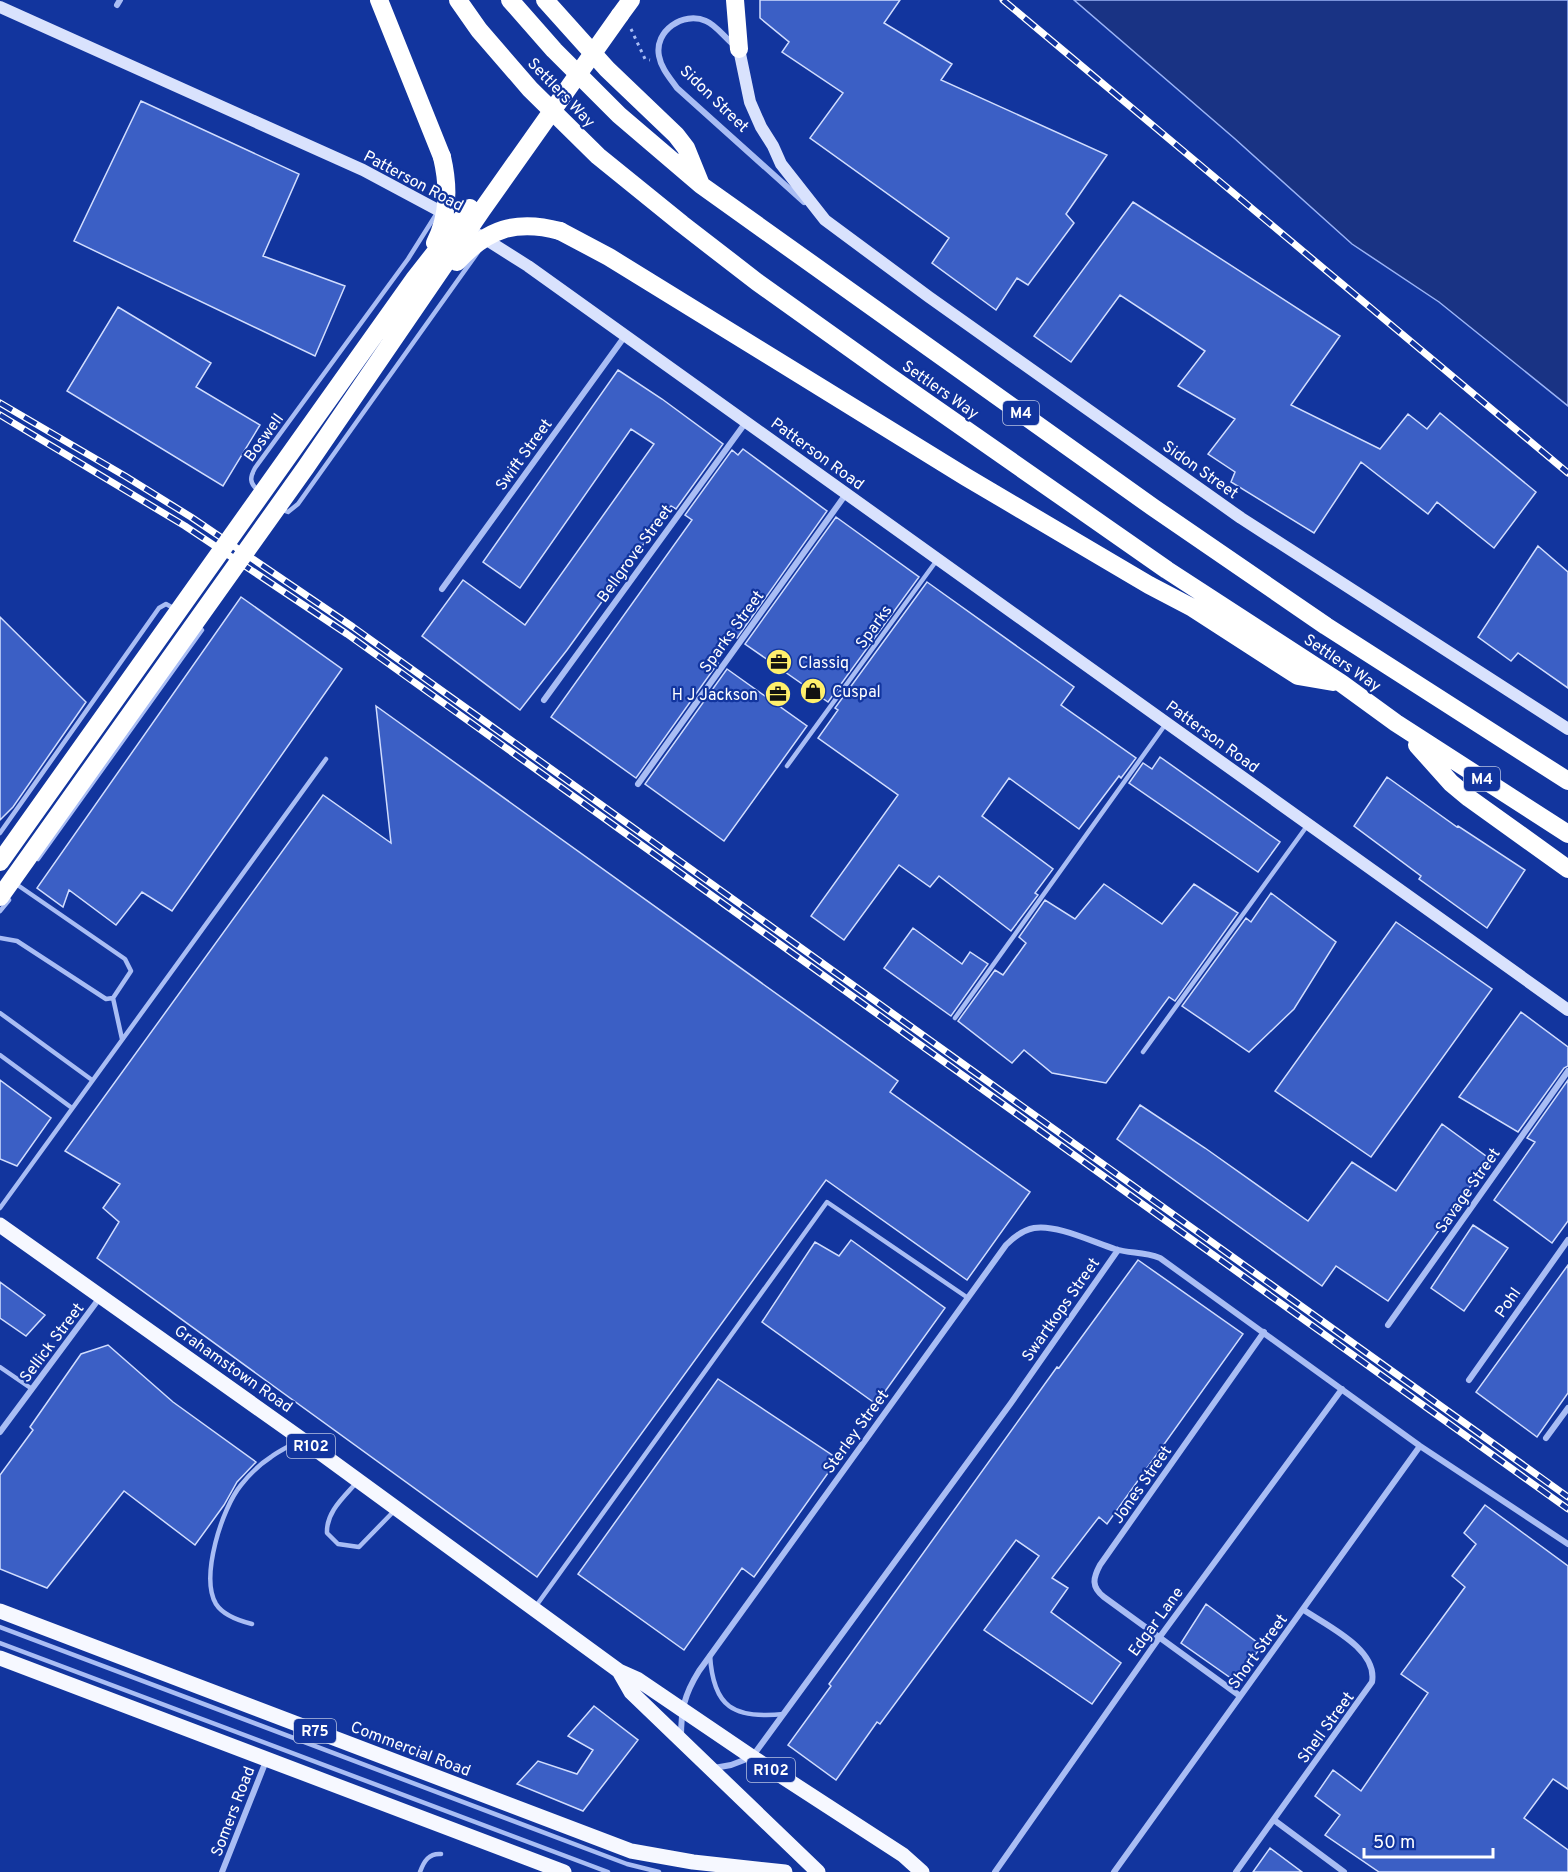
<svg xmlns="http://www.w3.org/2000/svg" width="1568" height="1872" font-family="Overpass,sans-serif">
<rect width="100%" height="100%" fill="#12359e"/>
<path fill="#193384" stroke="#9bb4f7" stroke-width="1.5" d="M1074 0H1568V406L1439 302 1352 244 1234 138Z"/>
<path fill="#3b5fc5" stroke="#d1ddfe" stroke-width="1.5" d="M760 0H900L884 23 952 64 941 80 1107 155 1066 214 1074 223 1028 285 1017 278 996 310 932 263 949 238 810 138 843 93 782 52 789 42 760 18Z
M141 101 299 174 263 256 345 286 315 356 74 241Z
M1133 202 1340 336 1291 405 1380 449 1408 414 1427 429 1440 413 1536 492 1494 548 1437 502 1428 514 1361 462 1314 533 1231 482 1235 472 1208 454 1235 419 1178 386 1205 351 1120 295 1071 362 1034 336Z
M118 307 211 363 196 387 260 425 223 486 67 391Z
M618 370 662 399 723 444 676 509 671 506 567 650 520 710 422 636 463 580 525 625 654 444 631 429 520 588 483 562Z
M743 449 827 511 737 638 732 634 713 660 718 663 636 778 551 717 692 520 685 515 732 450 738 455Z
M836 517 919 577 828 702 745 644Z
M1538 546 1568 572V688L1518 653 1511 661 1478 637Z
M927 582 1074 687 1061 705 1136 758 1121 778 1119 776 1079 829 1009 778 982 816 1053 869 1035 893 1038 895 1011 931 939 876 930 887 899 865 844 940 811 916 898 795 818 738 838 710 835 708Z
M241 597 342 669 172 911 142 892 116 925 69 890 63 907 37 888Z
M0 617 86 702 13 807 0 820Z
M727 669 807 726 724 841 645 784Z
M376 706 898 1081 890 1092 1030 1192 967 1280 826 1180 537 1577 97 1258 119 1222 103 1208 120 1184 65 1151 323 795 391 843Z
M1160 757 1280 842 1258 872 1129 783 1143 763 1152 769Z
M1387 777 1457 827 1458 826 1525 870 1487 928 1419 879 1421 876 1354 826Z
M1104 884 1162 924 1194 884 1238 913 1175 1001 1169 997 1106 1083 1052 1073 1024 1050 1012 1063 958 1021 995 970 1003 975 1026 943 1019 937 1045 900 1075 919Z
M1271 893 1336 942 1294 1009 1249 1052 1182 1006 1246 918 1251 922Z
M1396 922 1492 989 1371 1157 1275 1091Z
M913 928 962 964 970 952 988 964 951 1016 884 968Z
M1521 1012 1568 1047V1066L1564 1068 1518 1132 1459 1097Z
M0 1080 51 1118 17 1166 0 1159Z
M1568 1080V1221L1552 1243 1494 1200 1535 1142 1527 1138Z
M1140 1105 1205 1148 1308 1221 1352 1162 1396 1191 1442 1124 1490 1159 1388 1301 1336 1266 1322 1286 1117 1139Z
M1473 1225 1508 1248 1464 1311 1431 1288Z
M851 1240 945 1308 876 1404 762 1322 815 1242 839 1256Z
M1138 1260 1243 1334 1107 1524 1099 1517 1052 1578 1068 1588 1051 1612 1121 1663 1092 1704 984 1630 1039 1556 1016 1540 880 1724 877 1722 836 1780 788 1745 831 1686 829 1684 1057 1367 1059 1368Z
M1568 1265V1393L1537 1437 1476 1392Z
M0 1282 45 1315 26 1336 0 1318Z
M108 1345 173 1402 256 1462 237 1482 224 1505 195 1545 124 1491 47 1588 0 1569V1475L33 1430 30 1427 81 1354Z
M718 1379 838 1459 754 1577 742 1568 684 1650 578 1574Z
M1485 1505 1568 1566V1789L1553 1779 1524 1818 1568 1850V1872H1379L1325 1835 1340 1815 1315 1796 1333 1770 1361 1791 1428 1693 1401 1674 1465 1587 1452 1576 1476 1544 1464 1533Z
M1206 1604 1262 1646 1235 1681 1181 1643Z
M594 1706 638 1740 583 1811 517 1784 538 1761 577 1774 593 1750 568 1736Z
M1270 1848 1302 1872H1253Z"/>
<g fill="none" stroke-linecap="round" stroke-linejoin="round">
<path stroke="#a9bdf4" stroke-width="3" stroke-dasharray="3 4.5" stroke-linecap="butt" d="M631 29 645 59 650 60"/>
<path stroke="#a9bdf4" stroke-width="4.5" d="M258 490C249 483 250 477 255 468L408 259 437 213
M280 509 288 512 298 504 478 252
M787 766 937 560
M0 833 159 608 166 604 175 609
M38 859 202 630 199 627
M0 911 9 900
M0 938 17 941 106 999 113 998 131 971 125 959 19 886
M113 998 122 1039
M0 1013 92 1080
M955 1018 1165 725
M1143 1052 1307 826
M0 1055 72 1108
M0 1208 326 759
M0 1367 32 1389
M357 1482C344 1497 326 1512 327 1533L338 1544 359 1547 395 1510
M536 1606 827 1202 968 1298
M252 1624C240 1621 223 1615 216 1604 200 1577 222 1508 241 1485 249 1475 260 1464 271 1457 280 1450 290 1447 298 1439
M0 1627 627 1864 659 1872
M0 1643 608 1872
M710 1655C713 1708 734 1719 784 1714
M420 1872C424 1861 429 1853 441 1854"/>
<path stroke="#a9bdf4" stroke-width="6" d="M117 5 120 0
M734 45C725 38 716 25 706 21 683 11 654 31 659 56 661 68 670 78 677 88L804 202
M442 589 625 336
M544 700 746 422
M638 784 846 494
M1388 1325 1568 1071
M1469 1380 1568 1240
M0 1432 101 1296
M1546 1438 1568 1408
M1240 1696 1104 1597C1091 1587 1093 1578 1100 1565L1264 1332
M681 1738C681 1710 684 1695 699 1671L1006 1245C1014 1237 1023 1230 1034 1228 1056 1224 1093 1242 1115 1249 1131 1254 1142 1251 1160 1258L1420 1446 1568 1544
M714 1768 731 1765 752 1757 1011 1403 1118 1250
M1274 1820 1344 1872
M222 1872 266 1761
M995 1872 1159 1638 1342 1389
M1114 1872 1420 1446
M1236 1872 1372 1682C1378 1649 1327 1626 1304 1610"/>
<path stroke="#d9e2fd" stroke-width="12" d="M0 7 363 170 449 216
M739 49 750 102 761 127 773 146 781 164 825 220 929 297 1241 518 1568 729
M479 235 528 266 1568 1010"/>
<path stroke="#f6f8ff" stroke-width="15" d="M0 1225 300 1438 619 1671 637 1679 752 1757 903 1855 922 1872
M0 1611 631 1851 693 1862 785 1872
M0 1658 564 1872
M619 1671 631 1692 818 1872"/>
<path stroke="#fff" stroke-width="18" d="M379 0 442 157
M458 0 479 30 530 89 598 156 682 224 757 282 886 374 1167 570 1341 683 1396 723 1568 834
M510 0 554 50 619 115 701 185 1154 508 1326 626 1568 781
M545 0 607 69 676 135 686 148 701 185
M735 0 739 49
M620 15 631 0
M560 231 609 257 966 477 1149 585 1191 607 1298 676 1333 682
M1417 745 1451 783 1469 798 1568 869"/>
<g stroke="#fff" stroke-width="7">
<path id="rail" d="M1003 0 1568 473
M0 403 125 476 191 517 353 627 1568 1497
M0 415 185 526 347 634 1568 1509"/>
</g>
<use href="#rail" stroke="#12359e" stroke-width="4.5" stroke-dasharray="14" stroke-linecap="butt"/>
<path stroke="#fff" stroke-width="18" d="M435 243C449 215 449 187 442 157
M457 262C487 229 516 219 560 231
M0 862 415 278 470 208
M0 897 306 467 482 210 620 15"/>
</g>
<defs>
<g id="office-disc" transform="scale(1.35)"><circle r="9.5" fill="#fff06c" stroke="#12359e"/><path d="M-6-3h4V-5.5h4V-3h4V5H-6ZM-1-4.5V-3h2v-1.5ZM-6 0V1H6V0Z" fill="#111"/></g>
<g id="shop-disc" transform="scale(1.35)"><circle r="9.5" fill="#fff06c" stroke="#12359e"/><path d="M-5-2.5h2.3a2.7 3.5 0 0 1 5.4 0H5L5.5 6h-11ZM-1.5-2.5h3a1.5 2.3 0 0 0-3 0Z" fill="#111"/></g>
</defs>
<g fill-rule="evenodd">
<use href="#office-disc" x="779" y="662"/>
<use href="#shop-disc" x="813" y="691"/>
<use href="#office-disc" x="778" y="694"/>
</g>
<g text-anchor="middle" stroke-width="4.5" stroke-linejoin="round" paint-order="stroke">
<g fill="#12359e" stroke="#b8c2e2" stroke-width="1.5">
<rect x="1003" y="401" width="36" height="24" rx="4.5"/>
<rect x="1464" y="767" width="36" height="24" rx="4.5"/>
<rect x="287" y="1434" width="48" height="24" rx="4.5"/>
<rect x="294" y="1719" width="42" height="24" rx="4.5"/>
<rect x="747" y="1758" width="48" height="24" rx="4.5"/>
</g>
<g font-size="15" font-weight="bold" fill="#fff">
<text x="1021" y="418">M4</text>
<text x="1482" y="784">M4</text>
<text x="311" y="1451">R102</text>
<text x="315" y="1736">R75</text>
<text x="771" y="1775">R102</text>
</g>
<g font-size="16" fill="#fff" stroke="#12359e">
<text transform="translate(562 92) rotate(46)" y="6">Settlers Way</text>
<text transform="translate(715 98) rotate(44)" y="6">Sidon Street</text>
<text transform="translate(414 180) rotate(28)" y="6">Patterson Road</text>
<text transform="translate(941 389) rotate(35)" y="6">Settlers Way</text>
<text transform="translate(263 437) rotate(-54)" y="6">Boswell</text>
<text transform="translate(818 453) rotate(36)" y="6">Patterson Road</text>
<text transform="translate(523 454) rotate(-54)" y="6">Swift Street</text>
<text transform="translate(1201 469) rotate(35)" y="6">Sidon Street</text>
<text transform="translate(634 553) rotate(-54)" y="6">Bellgrove Street</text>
<text transform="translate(873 626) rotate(-54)" y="6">Sparks</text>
<text transform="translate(731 631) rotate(-54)" y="6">Sparks Street</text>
<text transform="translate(1343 662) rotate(34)" y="6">Settlers Way</text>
<text transform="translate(1213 736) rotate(36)" y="6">Patterson Road</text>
<text transform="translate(1467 1190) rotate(-55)" y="6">Savage Street</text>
<text transform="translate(1507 1302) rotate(-55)" y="6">Pohl</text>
<text transform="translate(1060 1309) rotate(-55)" y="6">Swartkops Street</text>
<text transform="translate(51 1342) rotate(-53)" y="6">Sellick Street</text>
<text transform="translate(234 1368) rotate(35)" y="6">Grahamstown Road</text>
<text transform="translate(855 1431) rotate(-54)" y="6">Sterley Street</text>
<text transform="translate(1141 1484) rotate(-55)" y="6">Jones Street</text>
<text transform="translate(1155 1621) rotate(-54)" y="6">Edgar Lane</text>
<text transform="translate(1257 1651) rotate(-54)" y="6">Short Street</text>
<text transform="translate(1325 1727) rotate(-54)" y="6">Shell Street</text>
<text transform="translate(411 1748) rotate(21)" y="6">Commercial Road</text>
<text transform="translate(232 1811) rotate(-69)" y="6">Somers Road</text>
</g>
<g font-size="16" fill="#fff" stroke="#12359e" text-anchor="start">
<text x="798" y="668">Classiq</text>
<text x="832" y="697">Cuspal</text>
<text x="758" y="700" text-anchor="end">H J Jackson</text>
</g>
</g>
<path d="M1364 1848v9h129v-9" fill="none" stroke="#ffffff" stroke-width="3"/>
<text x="1373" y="1848" font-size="18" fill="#ffffff" stroke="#12359e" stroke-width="4.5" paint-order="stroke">50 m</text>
</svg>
